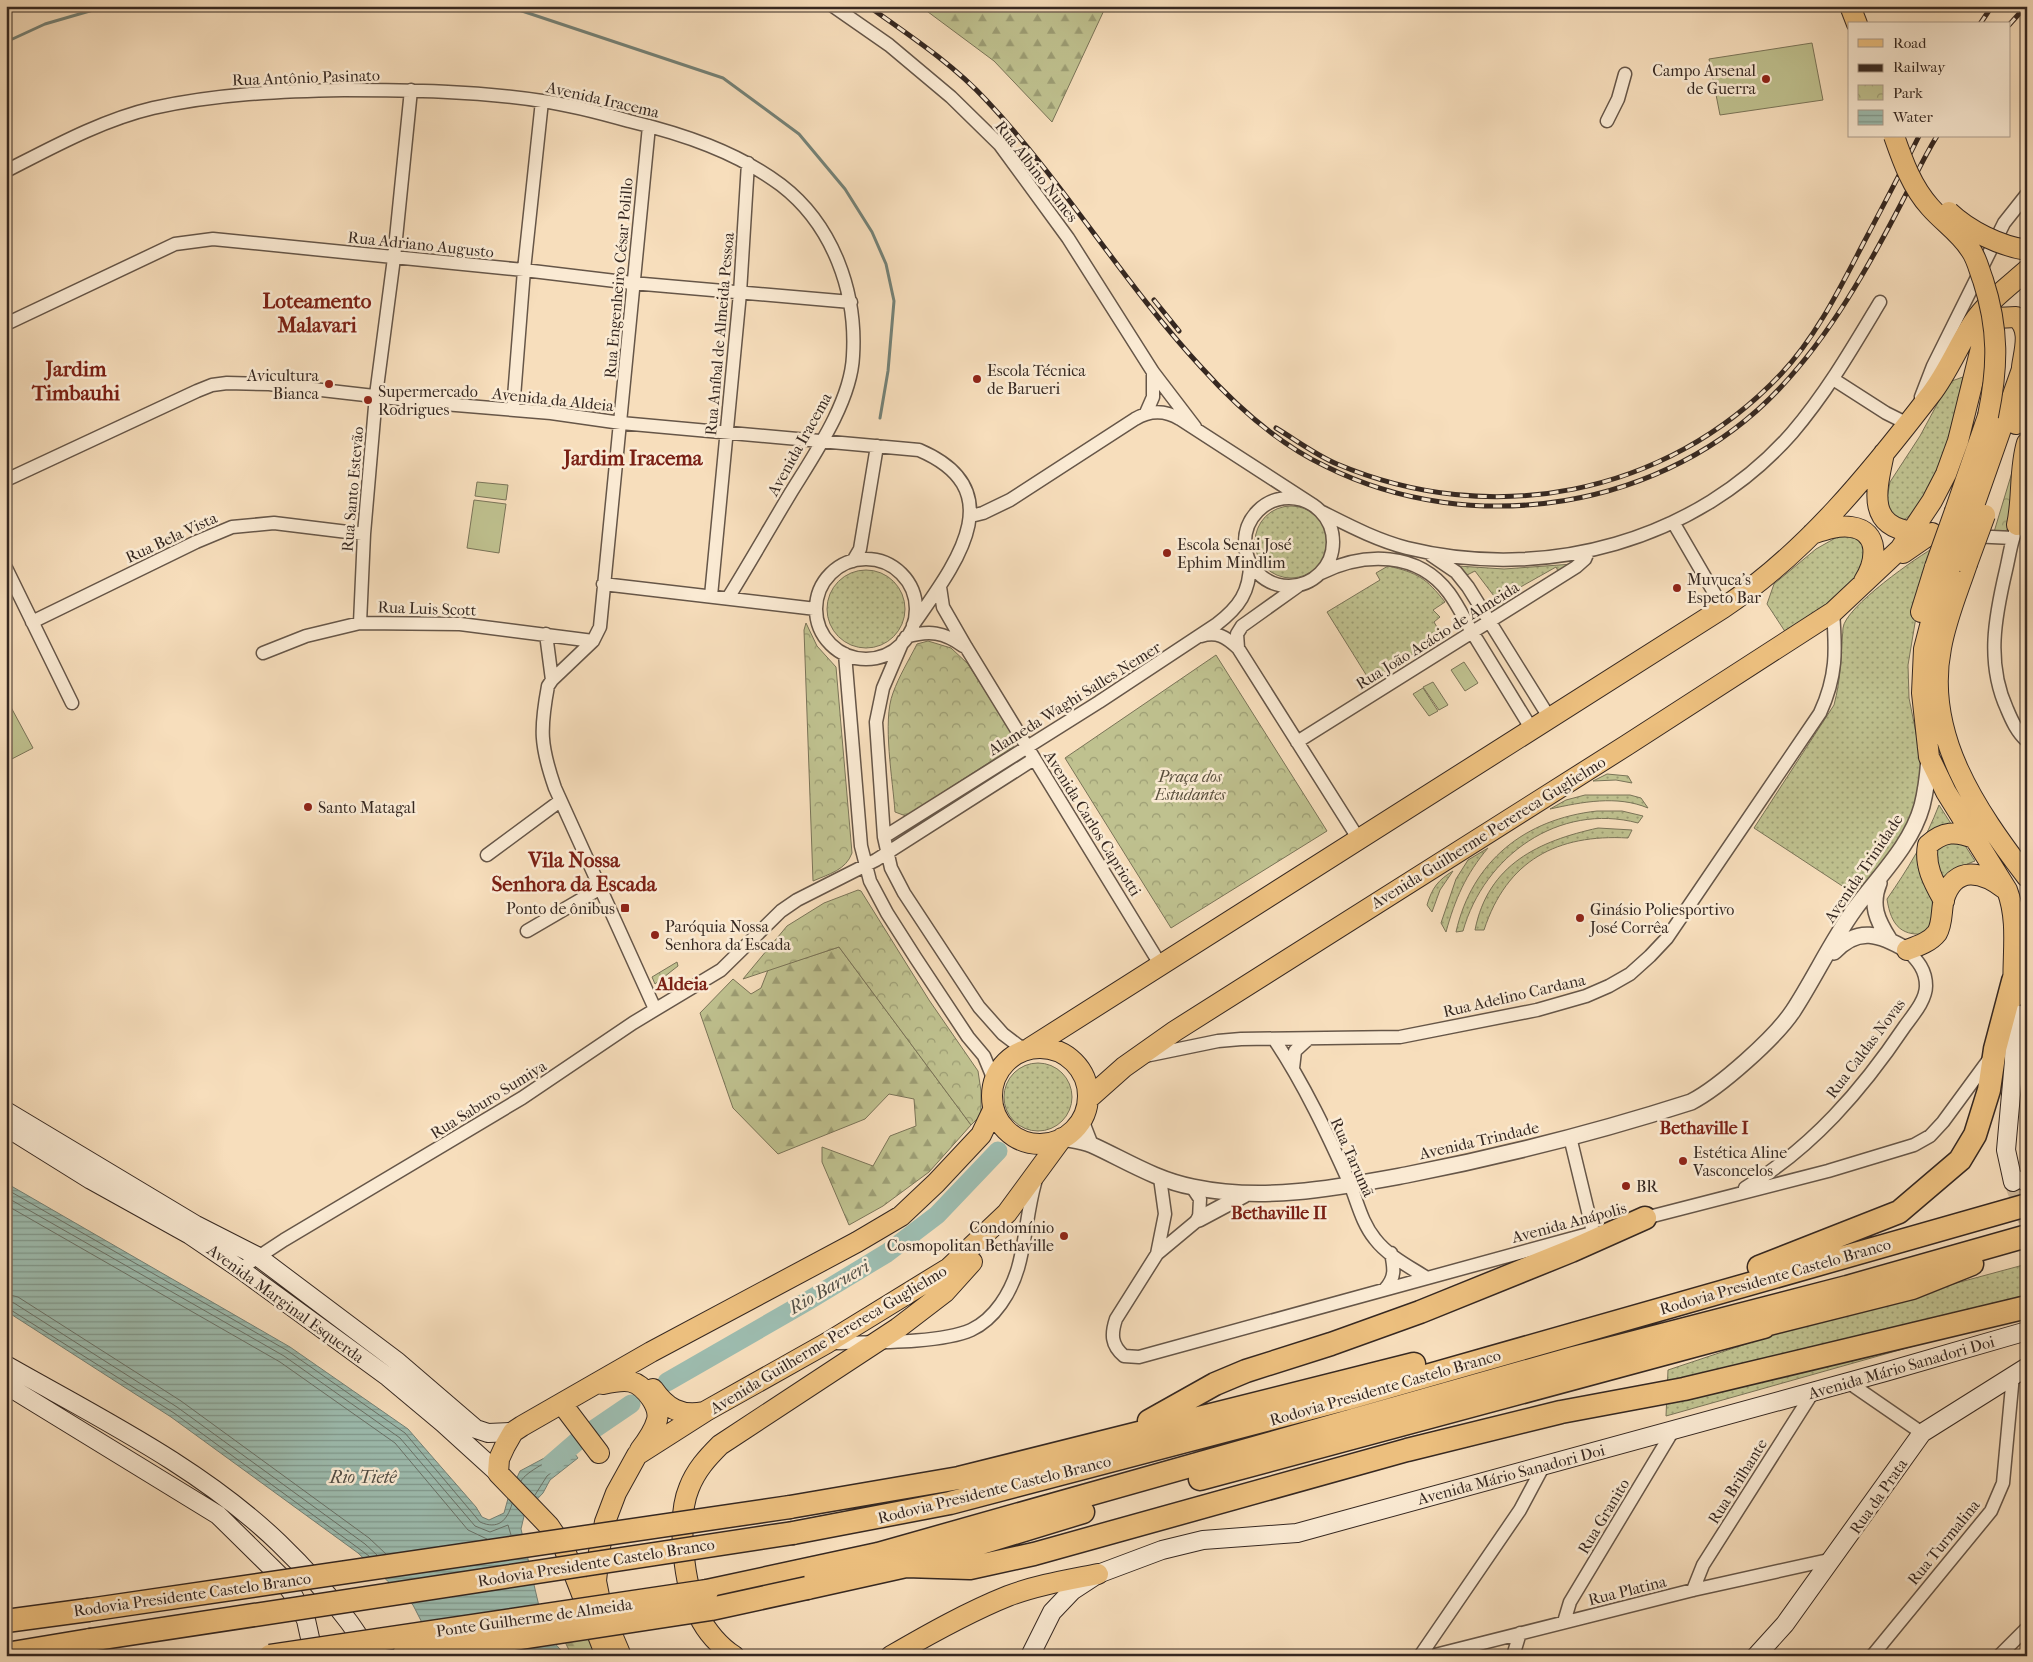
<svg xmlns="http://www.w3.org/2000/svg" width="2033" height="1662" font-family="'IM FELL French Canon',serif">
<defs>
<pattern id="grass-dots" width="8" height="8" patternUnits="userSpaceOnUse" patternTransform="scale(1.25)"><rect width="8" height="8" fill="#bfc18f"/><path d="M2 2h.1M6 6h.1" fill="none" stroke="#9c9d74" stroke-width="1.8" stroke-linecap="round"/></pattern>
<pattern id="forest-firs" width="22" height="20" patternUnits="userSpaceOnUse" patternTransform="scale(1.25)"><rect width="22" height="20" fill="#bfc18f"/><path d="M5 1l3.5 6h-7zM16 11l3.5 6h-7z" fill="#9c9d74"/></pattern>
<pattern id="park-crowns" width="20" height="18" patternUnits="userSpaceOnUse" patternTransform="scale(1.25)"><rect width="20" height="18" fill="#bfc18f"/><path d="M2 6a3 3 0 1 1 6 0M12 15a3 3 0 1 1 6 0" fill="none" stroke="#9c9d74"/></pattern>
<pattern id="water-rules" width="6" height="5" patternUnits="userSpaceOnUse" patternTransform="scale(1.25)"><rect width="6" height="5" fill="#9dbcaf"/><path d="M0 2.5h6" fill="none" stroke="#81998e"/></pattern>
</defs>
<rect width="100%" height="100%" fill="#f7debc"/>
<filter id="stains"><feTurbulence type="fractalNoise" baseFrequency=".004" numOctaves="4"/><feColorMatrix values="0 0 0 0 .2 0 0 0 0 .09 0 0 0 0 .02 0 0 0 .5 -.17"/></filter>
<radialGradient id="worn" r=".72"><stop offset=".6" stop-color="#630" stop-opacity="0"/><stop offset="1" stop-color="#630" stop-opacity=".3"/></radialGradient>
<path fill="url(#grass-dots)" stroke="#7a7458" d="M1963 377C1953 422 1947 472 1916 508 1911 514 1906 521 1898 521L1886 504 1890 482 1920 436 1949 382Z
M1255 542a36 36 0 1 1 72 0a36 36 0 1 1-72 0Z
M1849 534 1867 544 1865 568 1831 603 1786 633 1767 604 1774 584 1816 549 1839 536Z
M1937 546 1916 617 1908 665 1909 698 1920 753 1922 782 1908 832 1859 897 1754 828 1834 705C1841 679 1841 655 1843 628 1845 607 1918 556 1937 546Z
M1573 564 1559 573 1556 567 1501 598 1505 607 1496 610 1490 607 1497 600 1475 571 1467 575 1458 566 1504 569Z
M1388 566C1418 573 1426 578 1445 602L1433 610 1440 617 1434 622 1442 636 1370 681 1327 612 1380 580 1376 573Z
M827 609a39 39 0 1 1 78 0a39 39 0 1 1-78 0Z
M1607 774 1628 776 1632 783 1616 780 1593 781Z
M1585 795H1630L1641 798 1648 808C1617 795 1582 802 1550 809L1566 800Z
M1939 805 1975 861C1939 873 1940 901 1930 933 1902 938 1891 926 1887 899 1908 869 1926 839 1939 805Z
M1597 811H1622L1643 816 1638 823C1559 802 1484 856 1463 931L1456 932C1472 861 1525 819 1597 811Z
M1598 828 1632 830 1628 838C1557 834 1507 860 1484 930H1475C1488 864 1539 841 1598 828Z
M1488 848C1466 874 1455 899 1446 932L1441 923 1456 879 1468 860Z
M1453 871 1440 890 1432 912 1427 905C1432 888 1438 880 1453 871Z
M1004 1097a34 34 0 1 1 68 0a34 34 0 1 1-68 0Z
M2027 1264V1314L1666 1416 1668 1370 1812 1322Z"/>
<path fill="url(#forest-firs)" stroke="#7a7458" d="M920 6H1106L1052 122 994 61Z
M839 947 971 1125 929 1172 883 1206 849 1225 822 1162V1147L873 1166 890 1136 916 1126 914 1099 889 1094 865 1119 778 1154 733 1108 700 1013 733 979 751 994 761 988 768 970Z
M586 1620 601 1656H572L556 1624Z"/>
<path fill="url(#park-crowns)" stroke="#7a7458" d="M2016 459 2010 527 2004 532H1994Z
M806 623 817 646 836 667 852 853C846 870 829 874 813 881L804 630Z
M928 641 951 648 968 664 1016 740 1013 747 906 816 895 812C893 781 882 721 893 693 899 676 909 660 917 644Z
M1216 655 1327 831 1171 928 1065 758Z
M858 890 861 891 929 1000 978 1071 981 1091V1115L971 1125 839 947 743 979 787 926 824 903Z
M677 962 678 966 655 984 652 977Z"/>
<path fill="#bfc18f" stroke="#7a7458" d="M1812 43 1823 100 1720 115 1709 59Z
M477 482 508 485 506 500 475 496Z
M474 500 506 504 499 553 467 548Z
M1464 662 1478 683 1465 691 1451 670Z
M1433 682 1448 705 1439 710 1423 687Z
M1423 688 1438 711 1429 716 1413 694Z
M6 698 33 748 6 762Z"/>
<path fill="url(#water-rules)" stroke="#748176" d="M6 1183 290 1347 408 1429 476 1507 482 1517 489 1520 504 1513 509 1495 520 1471 550 1455 565 1441 578 1458 550 1480 543 1493 525 1512 521 1529 542 1619 551 1639 566 1656H439L413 1605 358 1553 171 1417 6 1311Z"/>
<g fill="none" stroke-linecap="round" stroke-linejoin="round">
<path stroke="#6a7268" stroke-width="1" d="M6 1189 288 1351 405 1433 480 1522C498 1530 507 1521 512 1504
M6 1197 284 1356 400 1438 475 1526 490 1532 508 1525 511 1535
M6 1205 280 1362 395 1443 468 1530 487 1539
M6 1294 18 1297 181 1401 369 1538 386 1554
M6 1301 14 1303 177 1407 365 1544 377 1555
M6 1307 174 1413 369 1556
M521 1481C526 1471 553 1460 563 1450H566L570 1458 547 1476 535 1495"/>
<path stroke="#748176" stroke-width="3" d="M500 6 510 7 723 78 799 134 845 189 872 232 886 264 894 301 888 371 880 418
M6 42 45 24 107 6"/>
<path stroke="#9dbcaf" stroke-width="19" d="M667 1382 806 1302 887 1253 937 1215 998 1151
M551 1464 581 1438 631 1404"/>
<path stroke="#d0ba9d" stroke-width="18" stroke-dasharray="18 9" stroke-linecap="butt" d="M2013 1182 2027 1220"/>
<g stroke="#665648" stroke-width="15">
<path id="minor" d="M833 6 889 45 951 97 1000 145 1068 238 1153 372 1195 427
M1607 121 1618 99 1625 74
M649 126 600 627 593 641 552 680 548 686C540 729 540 745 555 788L655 1009
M6 171C53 147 102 120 153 108 216 94 280 91 344 90 410 90 477 91 542 101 571 105 601 113 629 121 683 134 737 152 781 185 833 225 857 292 853 356 851 402 814 455 790 494 769 529 749 564 728 598
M6 324 175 244 213 239 524 270 632 283 851 302
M1833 379 1886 413 1908 424
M1921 397 1933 366 2004 223 2027 194
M513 410 524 270 542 101
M1146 413 1153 397V372
M6 480 197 391 212 385 227 383 269 384 444 404 551 413 621 423 919 450C1015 491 953 567 913 625
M1245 542a44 44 0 1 1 88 0a44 44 0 1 1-88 0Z
M1320 511C1348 525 1376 540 1407 548 1545 582 1697 541 1792 433 1827 392 1853 347 1880 302
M971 516 983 513 1010 500 1135 419C1150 410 1165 410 1180 419L1313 505
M2022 519C2012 533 2010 553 2006 570 1995 617 1986 663 2007 709 2012 721 2017 732 2027 741
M1673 522 1723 608
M1971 536 2013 538
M1431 555 1456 572 1468 587 1549 717
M816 609a50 50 0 1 1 100 0a50 50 0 1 1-100 0Z
M853 561 860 549 877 446
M6 568 72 703
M1321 573C1364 552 1418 551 1449 593 1460 608 1467 625 1477 640 1495 669 1513 699 1531 728
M603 584 816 609
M940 587 943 607 966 647 1160 964
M711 596 740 293 748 163
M32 622 196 542 232 527 274 523 364 534
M360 623 364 534 376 395 394 258 411 90
M546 634 552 680
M1201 636C1217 631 1226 637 1238 648L1358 838
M906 637C929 630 944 632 963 646
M903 641 883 688 876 722 884 837 891 868 904 893 979 1007 1003 1034 1024 1050
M1238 648 1237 634 1242 626 1298 586
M263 653 306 636 360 623 460 624 593 641
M845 654 861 846 870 881 887 913 915 957 968 1037 984 1056 994 1080
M1297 742 1576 567 1585 559 1588 552
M884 837 1099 702 1217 624C1239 607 1250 592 1250 563
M487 855 560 801
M527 931 599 889
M1274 1039C1304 1084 1328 1135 1350 1184 1358 1204 1362 1223 1375 1239 1388 1256 1410 1267 1427 1278
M1145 1056 1218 1041 1241 1039 1400 1037 1537 1010 1586 996 1609 986 1630 974 1650 956 1667 938 1820 713C1837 676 1836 651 1833 612
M1293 1068 1295 1051 1308 1039
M1570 1137 1593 1232
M1192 1187 1200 1199 1199 1219 1157 1254 1116 1319C1111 1334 1111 1345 1124 1356L1139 1357 1588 1234
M1745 1188C1812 1148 1862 1090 1905 1026 1913 1015 1926 1000 1926 986 1926 970 1918 961 1907 950
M1641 1219 1828 1171 1914 1145 1930 1136 1943 1122 1990 1058
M1157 1254 1165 1214 1160 1178
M240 1269 284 1240 522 1098 633 1023 721 970 781 911 797 900 876 860 1034 759
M1385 1289C1396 1277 1394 1268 1391 1253
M832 1343C868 1342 939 1344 971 1330 995 1319 1011 1292 1018 1268 1026 1240 1027 1211 1035 1183
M1848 1382 1922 1433
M1693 1590 1703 1565 1813 1392
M1564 1622 1570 1602 1674 1429
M1420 1656 1520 1510 1544 1465
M1431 1656 1693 1590 1833 1559
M1513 1656 1520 1633
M1872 1656 1991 1511 2003 1483 2013 1375
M1999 1656 2027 1628"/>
</g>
<g stroke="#665648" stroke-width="18">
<path id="tertiary" d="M1879 883C1870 905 1877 920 1889 939
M1834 952C1858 926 1880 934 1907 950
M1081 1121 1090 1144
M1062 1138C1072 1140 1083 1141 1092 1145 1125 1160 1156 1180 1193 1187 1264 1202 1335 1188 1406 1175 1503 1156 1598 1132 1691 1102 1720 1087 1775 1038 1793 1011 1814 979 1831 942 1854 910 1877 878 1911 846 1922 806 1926 790 1928 774 1929 757
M1199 1219 1244 1195"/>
</g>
<g stroke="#362821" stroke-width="20">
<path id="secondary" d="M6 1111 196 1225 257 1256 398 1362 476 1429 488 1433 513 1432
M6 1127 91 1180 190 1235 240 1269 388 1377 443 1423 498 1473
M2013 1182 2006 1150 2014 1061 2015 1013
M2026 1182 2027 1178
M6 1365C99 1418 201 1468 279 1543 304 1567 328 1594 349 1622 357 1633 364 1645 373 1656
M6 1385 218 1515 280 1576 292 1593 306 1620 314 1656
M1030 1656 1052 1612 1072 1591 1098 1574 1162 1550 1203 1540 1297 1533 1885 1372 2027 1331
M1756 1656 1785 1624 1922 1433 2027 1367"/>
</g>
<g stroke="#362821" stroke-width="22">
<path id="primary" d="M1850 6 1857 24
M2016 424 2027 406
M1884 453C1877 488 1865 526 1913 532
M1955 511 1988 416
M1971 514 2027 355
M2017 525C2023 498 2019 469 2027 443
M1812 534C1824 530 1838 525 1851 527 1881 531 1876 562 1864 581
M1903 553 1932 533
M1967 564C1958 591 1946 619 1941 648 1924 735 1976 810 2027 877
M1950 568 1931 622 1924 649 1922 693 1929 757 1946 792 2007 890C2020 924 2011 961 2014 997
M1921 612 1935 567
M1944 901C1934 883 1924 866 1928 845 1943 831 1956 831 1974 838
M1907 950C1918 946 1930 942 1937 933 1943 923 1941 909 1944 899 1955 864 1983 872 2005 889
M992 1096a48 48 0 1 1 96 0a48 48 0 1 1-96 0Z
M1030 1048 1723 608C1806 553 1871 472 1931 394 1948 372 1958 346 1973 323 1987 302 2009 286 2027 270
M1088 1099 1124 1067 1175 1031 1627 745 1833 612 1900 549 1932 501 1946 474 1958 441 1982 344 1996 318 2016 317C2032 329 2024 351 2022 367
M603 1384C626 1379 637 1378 651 1398 655 1404 659 1412 657 1420 654 1431 647 1441 640 1450
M653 1389C666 1408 681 1417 704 1412
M562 1404 599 1453
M606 1656 564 1548 549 1526 498 1473 499 1459 505 1446 513 1432 522 1426 651 1352 857 1242 901 1216 936 1183 981 1135 993 1110
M621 1656 602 1611 596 1581 599 1552 605 1522 616 1493 637 1455 706 1411 827 1343 949 1268 1007 1213 1062 1138
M734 1656C720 1647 706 1631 699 1616 684 1586 676 1519 689 1488 696 1470 707 1458 720 1445L898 1328 945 1292 972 1262
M891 1656C929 1634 968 1612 1008 1596 1037 1585 1068 1580 1098 1574"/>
</g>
<g stroke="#362821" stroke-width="25">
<path id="motorway" d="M1759 1267 1899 1212 1960 1160 1975 1135 1989 1090 1995 1049 2013 981
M1749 1329 1912 1288 1972 1264
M1149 1421 1215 1384 1246 1371 1331 1344 1420 1312 1571 1251 1645 1218
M1200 1479 1764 1327
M790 1507 959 1478 1414 1364
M793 1533 950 1503 1349 1398 2027 1205
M906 1566 970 1568 1034 1554 1407 1450 1561 1412 1684 1389 2027 1307
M807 1588 906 1566 1083 1512
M707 1591 878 1554 1573 1358 1847 1287 2027 1236
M6 1621 88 1610
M6 1654 90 1640"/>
</g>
<use href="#minor" stroke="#faead3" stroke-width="12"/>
<use href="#tertiary" stroke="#faead3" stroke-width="15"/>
<use href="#secondary" stroke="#faead3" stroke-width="18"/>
<use href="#primary" stroke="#ecbf7e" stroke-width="20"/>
<use href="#motorway" stroke="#ecbf7e" stroke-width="22"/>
<g stroke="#362821" stroke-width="5">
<path id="rail" d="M868 6C909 35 953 64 987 101 1065 184 1124 284 1201 367 1236 406 1277 443 1325 466 1473 540 1666 510 1780 388 1831 334 1869 266 1903 200 1914 179 1924 157 1937 136
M1980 24 1992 6
M2009 25 2026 6
M1154 300 1179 331
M1276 428C1296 440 1316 455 1337 464 1491 529 1666 496 1781 374 1816 337 1840 288 1863 244 1882 208 1901 172 1919 136"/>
</g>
<use href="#rail" stroke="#faead3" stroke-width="3" stroke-dasharray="9" stroke-linecap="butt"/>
<g stroke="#362821" stroke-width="22" stroke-linecap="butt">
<path id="primary-bridge" d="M1894 136C1903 162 1912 187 1930 207 1943 222 1959 232 1970 249 1977 258 1979 270 1983 280 1999 329 1998 367 1988 416
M1949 212C1969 231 2000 246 2027 250
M1967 564 1985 515
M1935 567 1955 511
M1950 568 1971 514"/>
</g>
<g stroke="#362821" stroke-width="25" stroke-linecap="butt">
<path id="motorway-bridge" d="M88 1610 790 1507
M90 1640 793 1533
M270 1656 707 1591
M403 1656 711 1609 807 1588"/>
</g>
<use href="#primary-bridge" stroke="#ecbf7e" stroke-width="20"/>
<use href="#motorway-bridge" stroke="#ecbf7e" stroke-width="22"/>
</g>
<g fill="#8f2418" stroke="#faead3" stroke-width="2">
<circle cx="1766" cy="79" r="5"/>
<circle cx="977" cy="379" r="5"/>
<circle cx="329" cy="384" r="5"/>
<circle cx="368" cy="400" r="5"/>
<circle cx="1167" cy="553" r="5"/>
<circle cx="1677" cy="588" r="5"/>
<circle cx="308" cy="807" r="5"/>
<rect x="620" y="903" width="10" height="10" rx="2.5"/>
<circle cx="1580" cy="918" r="5"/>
<circle cx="655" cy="935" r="5"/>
<circle cx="1683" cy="1161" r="5"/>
<circle cx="1626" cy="1186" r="5"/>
<circle cx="1064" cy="1236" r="5"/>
</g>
<g text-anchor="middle" stroke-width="5" stroke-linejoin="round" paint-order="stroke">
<g font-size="16" fill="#362821" stroke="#faead3" text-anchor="start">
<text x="1756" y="76" text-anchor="end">Campo Arsenal<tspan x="1756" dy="18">de Guerra</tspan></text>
<text x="987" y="376">Escola Técnica<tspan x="987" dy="18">de Barueri</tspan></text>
<text x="319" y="381" text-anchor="end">Avicultura<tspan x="319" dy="18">Bianca</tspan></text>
<text x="378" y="397">Supermercado<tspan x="378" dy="18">Rodrigues</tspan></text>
<text x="1177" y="550">Escola Senai José<tspan x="1177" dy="18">Ephim Mindlim</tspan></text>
<text x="1687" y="585">Muvuca's<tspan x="1687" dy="18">Espeto Bar</tspan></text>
<text x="318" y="813">Santo Matagal</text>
<text x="615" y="914" text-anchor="end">Ponto de ônibus</text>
<text x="1590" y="915">Ginásio Poliesportivo<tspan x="1590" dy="18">José Corrêa</tspan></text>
<text x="665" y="932">Paróquia Nossa<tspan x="665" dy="18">Senhora da Escada</tspan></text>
<text x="1693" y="1158">Estética Aline<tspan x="1693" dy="18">Vasconcelos</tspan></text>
<text x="1636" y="1192">BR</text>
<text x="1054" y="1233" text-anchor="end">Condomínio<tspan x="1054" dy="18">Cosmopolitan Bethaville</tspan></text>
</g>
<g font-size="16" fill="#362821" stroke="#faead3">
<text transform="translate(306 77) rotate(-2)" y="6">Rua Antônio Pasinato</text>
<text transform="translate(603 99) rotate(13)" y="6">Avenida Iracema</text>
<text transform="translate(1037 171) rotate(52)" y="6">Rua Albino Nunes</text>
<text transform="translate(421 244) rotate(6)" y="6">Rua Adriano Augusto</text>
<text transform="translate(618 278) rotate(-85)" y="6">Rua Engenheiro César Polillo</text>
<text transform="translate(719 334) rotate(-85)" y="6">Rua Aníbal de Almeida Pessoa</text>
<text transform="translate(553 399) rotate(6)" y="6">Avenida da Aldeia</text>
<text transform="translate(799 444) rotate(-61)" y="6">Avenida Iracema</text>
<text transform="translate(352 489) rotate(-85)" y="6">Rua Santo Estevão</text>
<text transform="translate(171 537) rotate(-25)" y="6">Rua Bela Vista</text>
<text transform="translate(427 608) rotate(2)" y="6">Rua Luis Scott</text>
<text transform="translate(1437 635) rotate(-32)" y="6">Rua João Acácio de Almeida</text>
<text transform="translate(1074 698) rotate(-32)" y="6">Alameda Waghi Salles Nemer</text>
<text transform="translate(1093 823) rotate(58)" y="6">Avenida Carlos Capriotti</text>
<text transform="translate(1488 832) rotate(-32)" y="6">Avenida Guilherme Perereca Guglielmo</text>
<text transform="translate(1863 868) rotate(-56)" y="6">Avenida Trinidade</text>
<text transform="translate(1514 995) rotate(-13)" y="6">Rua Adelino Cardana</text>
<text transform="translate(1865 1048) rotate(-53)" y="6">Rua Caldas Novas</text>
<text transform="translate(488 1099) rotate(-32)" y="6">Rua Saburo Sumiya</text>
<text transform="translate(1479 1140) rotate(-13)" y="6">Avenida Trindade</text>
<text transform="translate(1353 1157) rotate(66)" y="6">Rua Tarumã</text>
<text transform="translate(1569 1222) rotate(-15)" y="6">Avenida Anápolis</text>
<text transform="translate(1775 1276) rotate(-16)" y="6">Rodovia Presidente Castelo Branco</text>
<text transform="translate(286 1303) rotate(36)" y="6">Avenida Marginal Esquerda</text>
<text transform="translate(828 1339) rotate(-31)" y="6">Avenida Guilherme Perereca Guglielmo</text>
<text transform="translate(1901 1367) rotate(-16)" y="6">Avenida Mário Sanadori Doi</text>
<text transform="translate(1385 1387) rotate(-16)" y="6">Rodovia Presidente Castelo Branco</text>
<text transform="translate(1511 1474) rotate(-15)" y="6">Avenida Mário Sanadori Doi</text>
<text transform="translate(1737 1481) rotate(-58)" y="6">Rua Brilhante</text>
<text transform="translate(994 1489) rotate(-14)" y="6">Rodovia Presidente Castelo Branco</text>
<text transform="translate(1878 1496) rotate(-55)" y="6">Rua da Prata</text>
<text transform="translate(1603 1516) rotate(-59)" y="6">Rua Granito</text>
<text transform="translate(1943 1542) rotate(-51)" y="6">Rua Turmalina</text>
<text transform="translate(596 1562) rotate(-9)" y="6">Rodovia Presidente Castelo Branco</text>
<text transform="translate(1627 1590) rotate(-14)" y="6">Rua Platina</text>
<text transform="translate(192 1594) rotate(-8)" y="6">Rodovia Presidente Castelo Branco</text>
<text transform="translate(534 1617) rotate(-8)" y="6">Ponte Guilherme de Almeida</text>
</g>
<g font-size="16" font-style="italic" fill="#584e3c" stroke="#faead3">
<text x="1190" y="782">Praça dos<tspan x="1190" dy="18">Estudantes</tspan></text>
</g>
<g font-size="18" font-weight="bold" fill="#7a1f14" stroke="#faead3">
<text x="1704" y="1134">Bethaville I</text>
<text x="1279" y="1219">Bethaville II</text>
</g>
<g font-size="18" font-style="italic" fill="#504d44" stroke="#faead3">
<text transform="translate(829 1287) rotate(-30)" y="6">Rio Barueri</text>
<text x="363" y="1483">Rio Tietê</text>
</g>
<g font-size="19" font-weight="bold" fill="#7a1f14" stroke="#faead3">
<text x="682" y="990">Aldeia</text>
</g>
<g font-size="21" font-weight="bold" fill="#7a1f14" stroke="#faead3">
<text x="317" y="308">Loteamento<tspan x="317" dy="24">Malavari</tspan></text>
<text x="76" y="376">Jardim<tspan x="76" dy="24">Timbauhi</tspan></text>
<text x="633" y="465">Jardim Iracema</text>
<text x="574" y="867">Vila Nossa<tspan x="574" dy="24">Senhora da Escada</tspan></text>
</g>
</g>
<rect width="2033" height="1662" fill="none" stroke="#f7debc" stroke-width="25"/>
<rect x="8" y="8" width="2018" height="1647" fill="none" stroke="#362821" stroke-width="2.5"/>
<rect x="12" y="12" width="2008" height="1637" fill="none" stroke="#362821"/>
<rect x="1848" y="22" width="162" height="115" fill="#faead3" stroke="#ac9c8c"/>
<rect x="1858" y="39" width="25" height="8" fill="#ecbf7e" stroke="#ac9c8c"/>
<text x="1893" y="48" font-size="15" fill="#362821">Road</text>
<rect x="1858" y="64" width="25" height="8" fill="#362821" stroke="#ac9c8c"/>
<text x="1893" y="72" font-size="15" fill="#362821">Railway</text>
<rect x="1858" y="85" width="25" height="15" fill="url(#park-crowns)" stroke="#ac9c8c"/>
<text x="1893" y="98" font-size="15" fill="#362821">Park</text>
<rect x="1858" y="110" width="25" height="15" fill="url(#water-rules)" stroke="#ac9c8c"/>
<text x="1893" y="122" font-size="15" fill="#362821">Water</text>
<rect width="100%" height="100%" filter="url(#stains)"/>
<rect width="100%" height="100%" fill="url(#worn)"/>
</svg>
